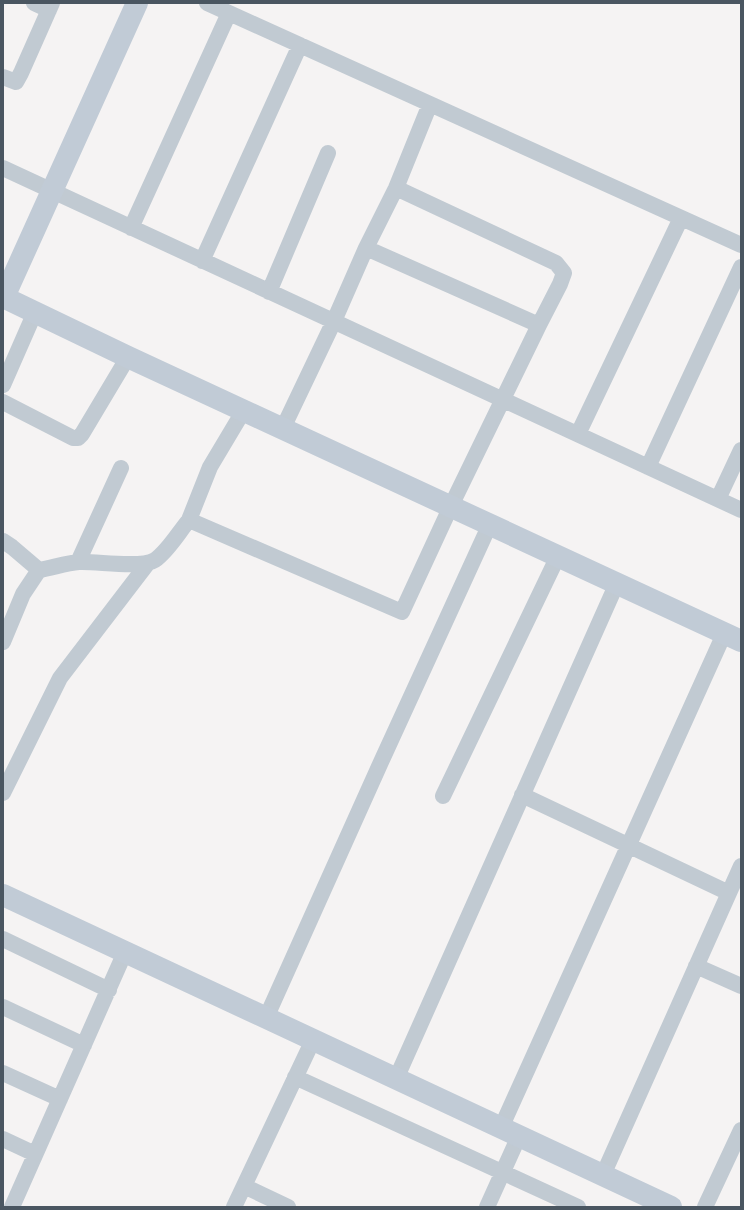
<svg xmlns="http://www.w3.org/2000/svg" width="744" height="1210" font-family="Figtree,sans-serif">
<rect width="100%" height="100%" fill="#f5f3f3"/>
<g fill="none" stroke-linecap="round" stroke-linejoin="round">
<path stroke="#c1cad2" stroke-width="16" d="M34 3 49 10
M207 3 741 245
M3 77 16 82 21 73 52 3
M3 168 741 510
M131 228 229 13
M366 248 539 325
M202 261 300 45
M269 292 328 153
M3 385 35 312
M3 402 73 438H78L82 434 128 357
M283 428 334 321 366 248 396 188 430 104
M578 434 681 218
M648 467 741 267
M718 499 741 450
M189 520 210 467 244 410
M3 541 12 547 39 570
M78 562 121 468
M3 642 23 594 39 570C52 568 66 563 79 562 97 561 141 569 155 560 168 551 179 532 189 520L402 612 451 506 539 325 560 284 564 273 556 263 396 188
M3 793 60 678 148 563
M522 795 729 893
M443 796 558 556
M3 939 109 990
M696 966 741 986
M3 1007 84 1045
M266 1018 381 762 490 524
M3 1073 60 1099
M295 1077 578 1207
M396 1079 617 583
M501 1128 724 634
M3 1139 35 1154
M603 1175 741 866
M244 1186 288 1207
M12 1207 125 952
M234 1207 313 1040
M487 1207 519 1136
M705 1207 741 1130"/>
<path stroke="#c1cbd6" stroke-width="22" d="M3 297 128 357 741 641
M4 297 137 3
M3 895 671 1207"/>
</g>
<rect width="744" height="1210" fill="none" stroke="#4a5661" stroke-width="8"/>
</svg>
